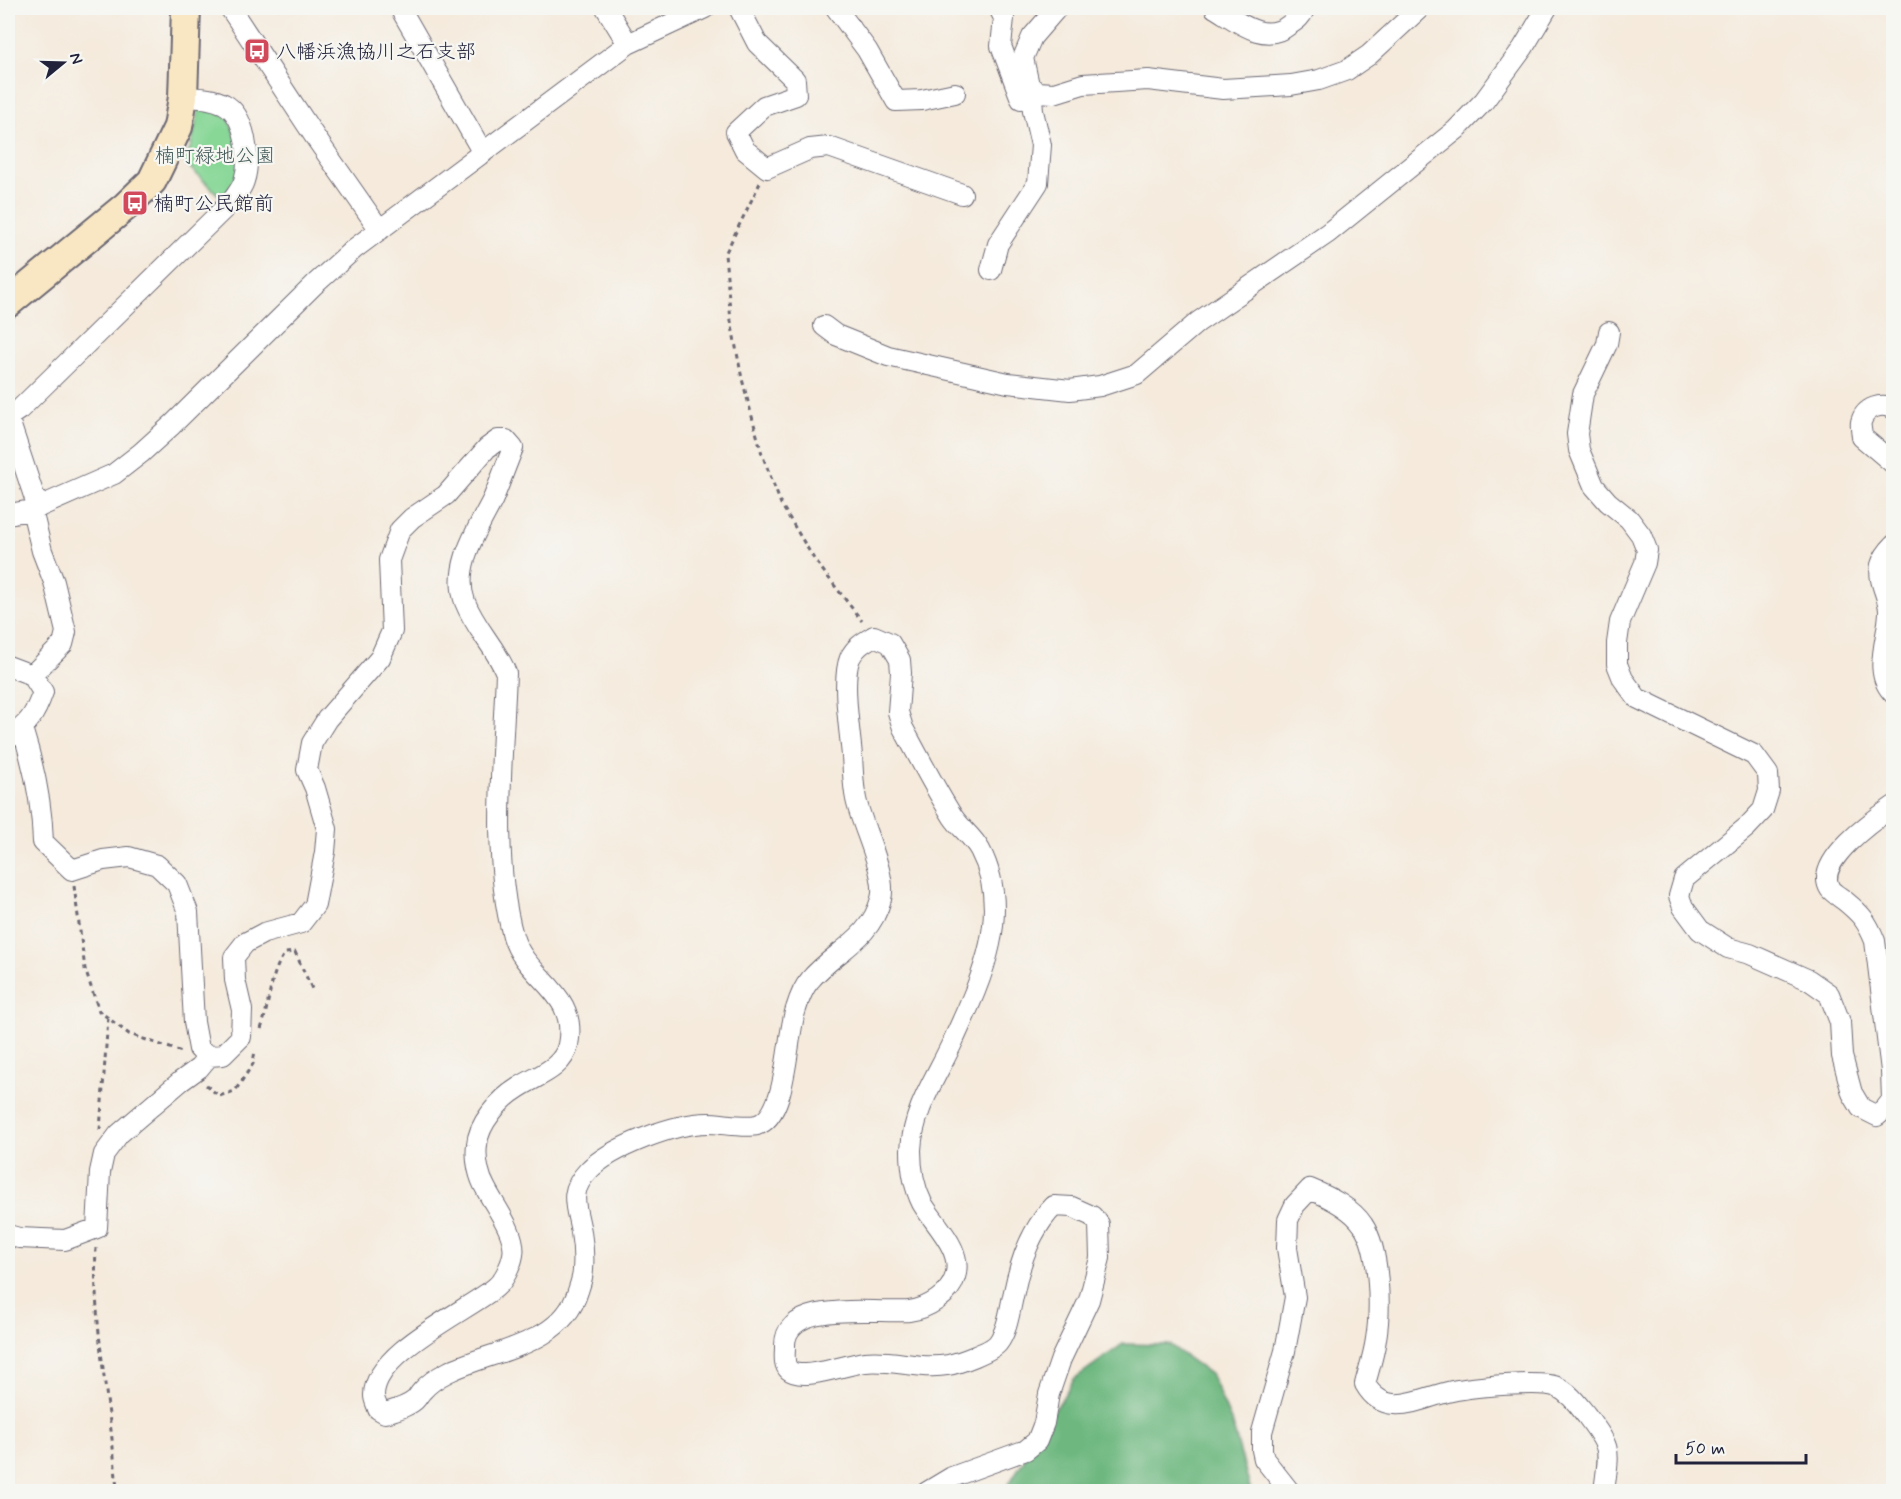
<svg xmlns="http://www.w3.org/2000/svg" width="1901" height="1499" font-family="Mynerve,'Klee One',sans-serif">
<rect width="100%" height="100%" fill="#f6f6f2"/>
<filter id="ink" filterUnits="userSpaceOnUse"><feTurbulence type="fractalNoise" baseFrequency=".0167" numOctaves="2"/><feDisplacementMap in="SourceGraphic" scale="12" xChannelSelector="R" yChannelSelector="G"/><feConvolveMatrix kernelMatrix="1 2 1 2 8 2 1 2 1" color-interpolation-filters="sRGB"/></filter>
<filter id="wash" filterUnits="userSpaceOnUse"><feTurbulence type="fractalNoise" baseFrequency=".008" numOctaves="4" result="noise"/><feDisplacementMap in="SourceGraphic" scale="24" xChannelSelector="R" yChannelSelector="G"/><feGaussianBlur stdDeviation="1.35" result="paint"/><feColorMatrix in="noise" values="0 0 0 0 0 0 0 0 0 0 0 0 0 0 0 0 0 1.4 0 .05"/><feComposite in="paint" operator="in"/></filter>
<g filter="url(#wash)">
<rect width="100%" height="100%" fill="#f5eadc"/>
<path fill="#88d797" stroke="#557c69" stroke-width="1.5" d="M211 106 229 119 244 159 225 201 184 162 191 146 199 109Z"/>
<path fill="#6eb880" stroke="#486d5e" stroke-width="1.5" d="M1123 1344 1170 1345 1211 1375 1232 1423 1251 1491 1004 1492 1074 1379Z"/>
</g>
<g filter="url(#ink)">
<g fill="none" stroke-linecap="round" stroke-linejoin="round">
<g stroke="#6c6873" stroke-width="22">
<path id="minor" d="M230 8 315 137 380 230
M400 8 483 153
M606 8 628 44
M739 8 757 43 795 80 796 95 764 106 736 132 745 150 767 168 810 149 829 147 962 194
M836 8 867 50 896 101 922 100 955 93
M999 8 1004 18 1001 46 1021 99
M1057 8 1032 37 1023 58 1029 85 1037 92 1054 93 1083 84 1148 80 1223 89 1291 85 1319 80 1347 70 1369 55 1420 8
M1215 8C1237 21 1264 45 1289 25 1297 20 1302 16 1305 8
M991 270 998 244 1038 183 1041 145 1033 111 1032 98 1037 92
M824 326 836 335 888 356 1008 383 1070 390 1100 386 1137 374 1198 322 1328 233 1456 130 1484 101 1523 48 1547 8
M1609 332 1607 344 1583 394 1577 434 1579 450 1594 486 1608 502 1629 519 1641 535 1647 550 1645 563 1620 622 1617 643V664L1623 679 1637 698 1754 755 1768 774 1769 791 1763 810 1747 827 1684 879 1679 896 1683 907 1700 930 1728 948 1750 954 1809 980 1829 994 1840 1022 1842 1056 1852 1093 1861 1108 1877 1116 1885 1109 1892 1100 1891 1071 1875 941C1867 921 1861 914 1845 901 1840 897 1833 893 1830 889 1813 862 1875 819 1894 806
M1894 409C1882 402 1865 407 1861 422 1860 426 1862 433 1862 437L1894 464
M8 417 20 409 232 201C236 195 242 188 244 181 251 159 246 115 224 104 211 97 197 98 183 97
M8 417 38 508
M8 514 32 510 114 474 141 453 172 425 315 284 354 249 628 44 705 8
M1894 545C1889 550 1883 558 1881 565 1877 581 1889 596 1889 611 1889 638 1871 672 1894 694
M8 666 32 675 43 692C35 715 28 725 8 738
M32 675 63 644 66 632 54 582 42 551 32 510
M22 728C34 766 42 802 43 842L72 870 103 860 129 857 157 865 177 884 188 912 194 1022 199 1049 209 1056 223 1055 241 1037 242 1010 235 980 234 957 245 943 264 933 301 923 315 905 325 852 327 829 315 788 307 770 312 743 327 719 380 658 392 631 389 560 400 530 412 518 446 495 487 448 498 440H506L513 448C506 465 500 482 493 499 478 529 452 566 465 602 476 630 496 647 506 673 503 756 491 856 513 936 525 979 579 991 568 1045 563 1069 536 1076 518 1088 500 1099 478 1124 477 1145 475 1160 479 1177 486 1189 495 1207 517 1234 513 1255 511 1266 504 1280 496 1287 467 1311 373 1353 374 1396 374 1400 377 1405 378 1409L385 1413C395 1410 407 1407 415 1400 418 1397 419 1394 422 1391 428 1384 440 1376 448 1372 492 1350 562 1346 578 1291 580 1285 583 1277 583 1270 584 1258 583 1244 581 1232 577 1207 567 1193 588 1171 611 1147 675 1123 708 1123 721 1123 745 1128 757 1125 788 1116 786 1036 796 1009 799 999 803 988 810 980 834 951 870 941 881 899 888 876 861 825 856 799 853 785 853 770 852 756 850 731 841 680 850 658 855 647 864 642 874 636L890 643 900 660 901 673 898 712 903 728C919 757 935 789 953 817 961 829 973 837 980 850 1013 913 981 980 954 1039 938 1075 913 1108 911 1150 911 1168 914 1187 922 1203 934 1224 964 1250 955 1277 950 1295 927 1309 909 1311 877 1314 783 1298 785 1347 785 1355 783 1364 789 1370 803 1382 846 1364 865 1362 894 1359 920 1370 948 1365 959 1363 992 1351 998 1343 1008 1330 1010 1308 1014 1292 1020 1262 1032 1228 1054 1206L1072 1207 1092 1216 1099 1224 1100 1258 1089 1300 1061 1359 1049 1394 1044 1423 1037 1441 1026 1450 952 1477 927 1492
M8 1235 19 1238 65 1240 97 1228 100 1172 104 1154 119 1134 181 1081 199 1068 209 1056
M1290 1492 1264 1459 1262 1450V1432L1285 1351 1295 1297 1287 1248 1288 1220 1295 1205 1310 1189C1329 1197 1352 1208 1363 1225 1380 1250 1381 1309 1376 1339 1374 1354 1369 1369 1365 1384 1386 1421 1422 1397 1452 1391 1471 1387 1542 1380 1557 1387 1570 1393 1578 1405 1587 1416 1613 1451 1609 1449 1604 1492"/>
</g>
<g stroke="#6c6873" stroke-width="32">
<path id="secondary" d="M8 303 126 206 152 181 178 127 183 97 186 8"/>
</g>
<path stroke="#6c6873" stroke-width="3" stroke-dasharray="4.5 4.5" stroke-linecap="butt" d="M760 183 725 254 731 321 742 379 762 454 781 504 814 559 862 621
M74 886 85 969 99 1011 129 1034 182 1052
M261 1029C270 1004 269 975 285 953L295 952 313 991
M206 1085 219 1096 235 1091 253 1064 255 1050
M100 1130 108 1018
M96 1248C92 1327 112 1411 117 1492"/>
<use href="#minor" stroke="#fff" stroke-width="20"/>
<use href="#secondary" stroke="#f9e7c3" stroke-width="28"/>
</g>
</g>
<defs>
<g id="bus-square" transform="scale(1.35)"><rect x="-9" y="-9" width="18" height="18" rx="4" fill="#d1495b" stroke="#f6f6f2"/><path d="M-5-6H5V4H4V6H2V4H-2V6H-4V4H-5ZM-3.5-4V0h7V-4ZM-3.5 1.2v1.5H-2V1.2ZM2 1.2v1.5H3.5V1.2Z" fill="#fff"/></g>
</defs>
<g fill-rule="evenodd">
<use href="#bus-square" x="257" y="51"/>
<use href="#bus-square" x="135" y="203"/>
</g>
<g text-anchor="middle" stroke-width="4.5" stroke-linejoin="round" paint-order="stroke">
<g font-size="20" fill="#22223b" stroke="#f6f6f2" text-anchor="start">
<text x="276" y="58">八幡浜漁協川之石支部</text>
<text x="154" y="210">楠町公民館前</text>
</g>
<g font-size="20" fill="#415857" stroke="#f6f6f2">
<text x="215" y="162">楠町緑地公園</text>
</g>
</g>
<rect width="1901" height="1499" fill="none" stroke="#f6f6f2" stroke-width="30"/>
<g transform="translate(63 63) rotate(71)" stroke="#f6f6f2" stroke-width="4.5" paint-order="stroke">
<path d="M0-4.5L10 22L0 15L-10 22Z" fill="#22223b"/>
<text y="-9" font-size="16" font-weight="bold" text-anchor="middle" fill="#22223b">N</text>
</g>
<path d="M1676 1454v9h130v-9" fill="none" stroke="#22223b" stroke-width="3"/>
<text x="1685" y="1454" font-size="18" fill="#22223b" stroke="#f6f6f2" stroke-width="4.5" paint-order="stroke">50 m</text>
</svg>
